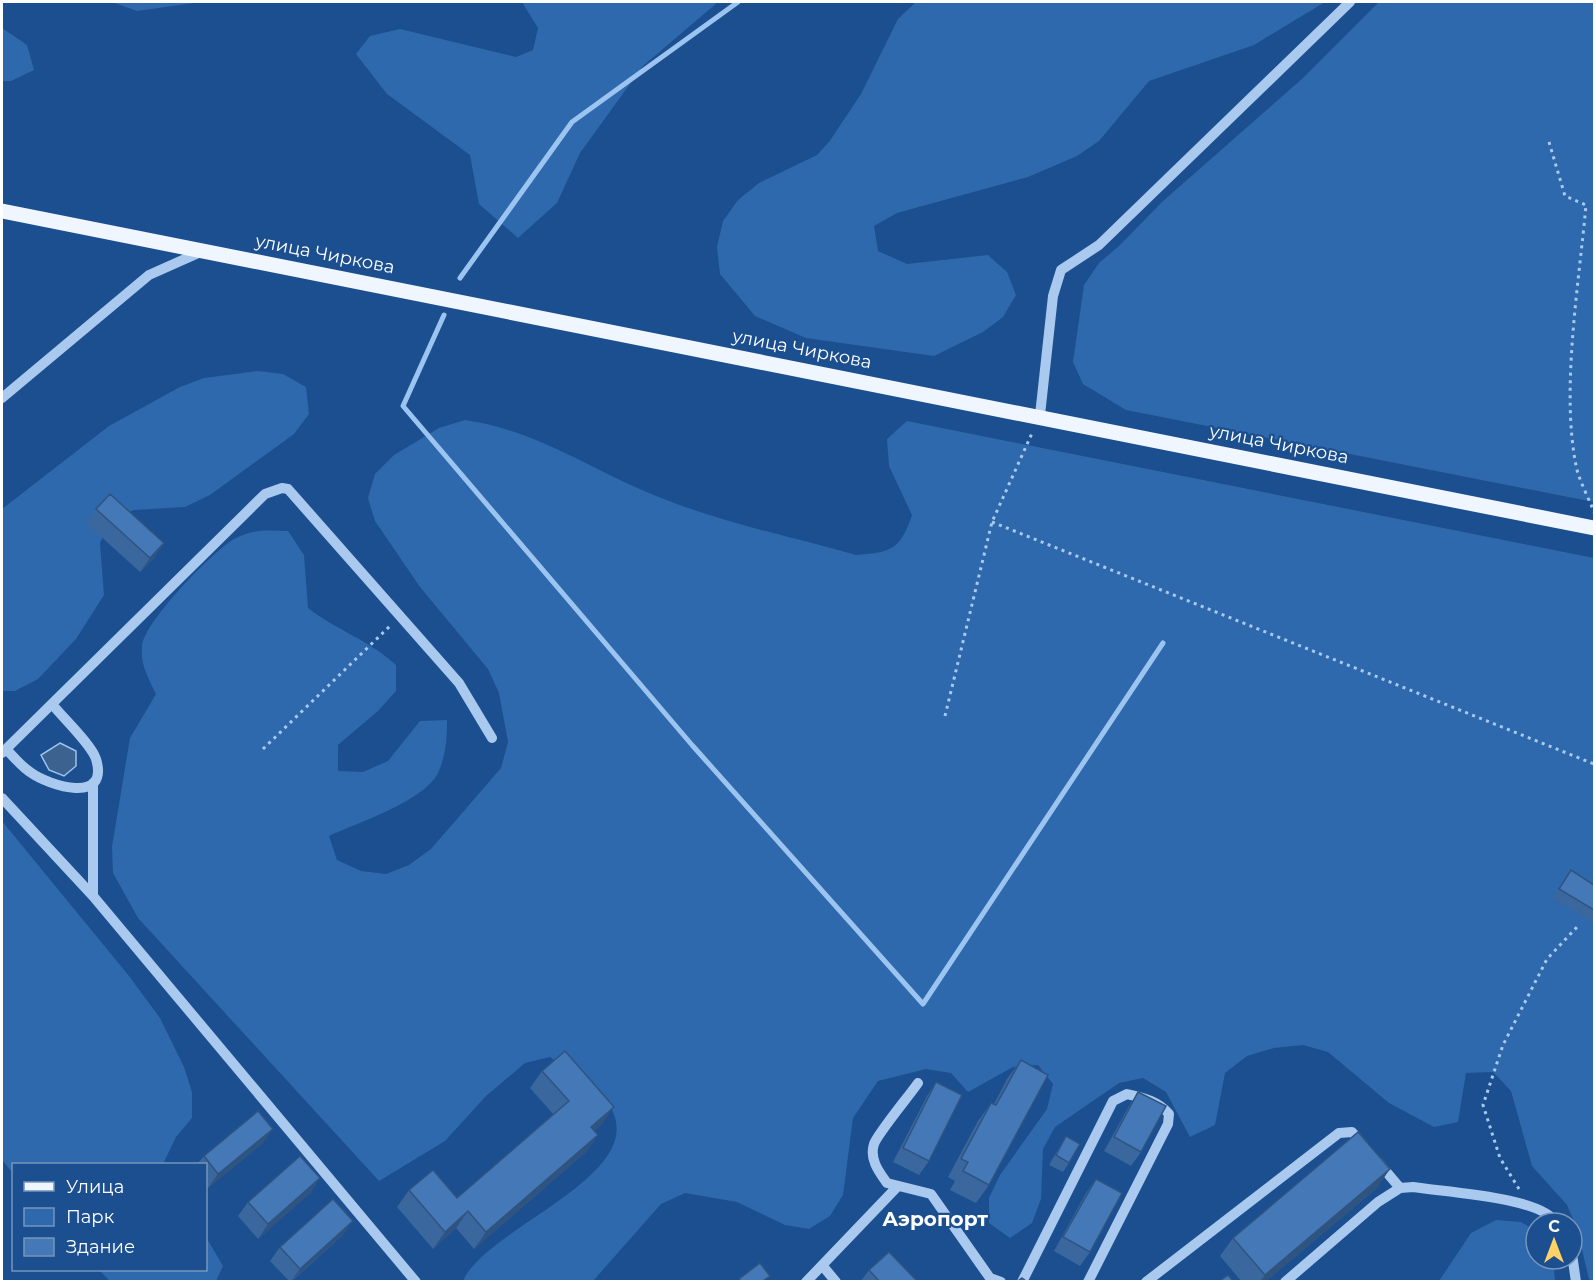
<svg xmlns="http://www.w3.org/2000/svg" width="1596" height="1283" font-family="Montserrat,sans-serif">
<rect width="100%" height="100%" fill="#1b4f8f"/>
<path fill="#2e69ad" d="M112 2H201L137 11Z
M522 2H718L643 66 580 153 557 203 518 238 479 204 470 155 387 94 356 54 370 36 400 29 516 57 533 50 538 28Z
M916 2H1325L1254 45 1149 81 1099 141 1077 156 1028 177 897 213 874 226 878 251 907 264 988 255 1007 272 1016 295 1003 317 983 332 934 356 806 338 755 316 720 274 717 247 723 221 738 200 759 183 817 155 829 142 861 94 898 19Z
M1379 2H1594V502L1126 410 1083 384 1073 362 1084 285 1099 263 1119 246 1162 202 1303 78Z
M2 28 27 45 34 70 11 81H2Z
M258 371 283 374 306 387 309 414 294 434 210 495 185 507 134 510 111 519 100 543 104 595 76 639 38 679 15 691H2V509L109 426 180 387 204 378Z
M465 420C531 429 582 464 642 490 710 520 785 535 856 555 892 552 900 550 912 515L889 466 887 439 907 421 1594 558V1281L1589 1279 1577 1228 1567 1205 1532 1166 1511 1091 1493 1072 1466 1073 1458 1122 1434 1127 1389 1103 1328 1052 1303 1045 1274 1048 1247 1056 1225 1073 1215 1125 1190 1137 1166 1092 1143 1078 1119 1083 1055 1127 1043 1149 1041 1199 1032 1223 1010 1238 989 1223V1198L1000 1175 1047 1109 1053 1084 1038 1065 1013 1067 968 1092 951 1073 926 1069 878 1081 853 1118 843 1195 830 1216 809 1229 785 1225 737 1202 685 1193 661 1204 593 1281H463C487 1223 685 1165 592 1086 579 1075 563 1067 550 1057L525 1063 486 1096 445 1141 379 1181 138 918 113 873 112 847 130 738 156 694C148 678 140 664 142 646 144 622 213 551 234 539 253 529 268 530 288 531L304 555 308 608C336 630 369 640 396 665V691L378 711 338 745V771L363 772 388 761 420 721 447 720C447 738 446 754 439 771 426 801 359 822 329 836L337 860 361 871 386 874 409 865 431 849 501 768 508 742 499 693 488 669 420 587 375 521 368 498 375 474 394 455 439 428Z
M2 821 129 976 160 1018 184 1067 192 1092V1118L176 1137 163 1164H14L13 1173 2 1160Z
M1496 1220 1521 1222 1536 1231V1259H1553L1555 1281H1439L1471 1233Z
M206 1237 223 1266 216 1281H110L99 1270H206Z"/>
<path fill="#3c6290" stroke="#9cc4f0" stroke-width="1.5" d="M60 743 76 751V766L64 776 49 770 41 755Z"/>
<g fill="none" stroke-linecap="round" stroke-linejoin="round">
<path stroke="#9cc4f0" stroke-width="5" d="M460 278 572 122 738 2
M444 315 403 406 692 745 923 1004 1163 643"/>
<path stroke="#a9c9ee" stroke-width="3" stroke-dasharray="3 4.5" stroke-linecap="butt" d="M1549 142 1565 196 1586 205C1579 284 1560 394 1577 470 1581 484 1589 499 1594 512
M992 522 1594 764
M945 716 992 522 1033 431
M263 749 391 625
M1519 1189 1500 1158 1483 1105 1503 1045 1547 959 1577 927"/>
<path stroke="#a9c9ee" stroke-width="10" d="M2 398 149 275 203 251
M1040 415 1053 296 1061 270 1099 245 1350 2
M6 749C14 757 21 766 30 772 49 786 110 805 96 759 91 744 63 718 52 704
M2 753 265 494 282 488 288 489 459 683 492 738
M93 783V896
M2 798 93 896 416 1282
M918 1083C909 1096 878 1133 874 1144 869 1159 879 1172 887 1183L931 1194 990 1278 1001 1282
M1378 1162 1400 1188
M1572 1254 1576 1282
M822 1265 836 1282
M806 1282 897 1187
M1022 1282 1113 1101 1127 1094C1144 1098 1158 1101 1169 1114L1168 1124 1088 1282
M1146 1282 1339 1133 1352 1132 1364 1146
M1285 1282 1378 1202 1400 1188 1413 1187C1443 1192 1543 1197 1556 1223"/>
<path stroke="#f0f6ff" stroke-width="15" d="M2 211 1594 528"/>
</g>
<path fill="#3a679d" d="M96 509 164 543 154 558 140 572 86 523Z
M1571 870 1594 885V923L1552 898Z
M1021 1060 989 1185 976 1203 950 1190 955 1181 948 1177 978 1121 991 1103 994 1104 1007 1079Z
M542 1071 602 1124 594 1131 598 1135 586 1152 474 1249 456 1228 433 1249 397 1207 409 1190 457 1198 553 1114 530 1088Z
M936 1082 929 1161 919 1175 893 1162 927 1096Z
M1138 1092 1141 1152 1131 1166 1104 1151 1129 1106Z
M1066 1136 1069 1163 1063 1172 1049 1165 1060 1146Z
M263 1143 208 1188 206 1184V1164H197L204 1156Z
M320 1178 310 1193 258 1239 238 1216 248 1202Z
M1096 1179 1090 1252 1080 1266 1054 1251 1086 1193Z
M1377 1188 1266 1281H1241L1220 1256 1233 1238Z
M343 1235 292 1281H289L270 1261 280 1247Z
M869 1270 917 1281H861Z"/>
<path fill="#305480" d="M164 543 154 558 140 572 150 558Z
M614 1107 602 1124 579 1144 591 1127Z
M273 1129 263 1143 208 1188 218 1174Z
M598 1135 586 1152 474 1249 486 1232Z
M1390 1169 1377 1188 1266 1281H1260L1265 1275Z
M320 1178 310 1193 258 1239 268 1224Z
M468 1211 456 1228 433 1249 445 1232Z
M353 1221 343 1235 291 1281 300 1269Z"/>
<path fill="#4478b7" stroke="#305480" stroke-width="1.5" d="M110 494 164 543 150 558 96 509Z
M1571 870 1594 885V910L1559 889Z
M565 1051 614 1107 591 1127 598 1135 486 1232 468 1211 445 1232 409 1190 433 1170 457 1198 569 1101 542 1071Z
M1021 1060 1048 1075 989 1185 963 1171 968 1162 961 1159 991 1103 996 1105Z
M936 1082 962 1095 929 1161 903 1148Z
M1138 1092 1166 1106 1141 1152 1114 1137Z
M258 1111 273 1129 218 1174 204 1156Z
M1358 1132 1390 1169 1265 1275 1233 1238Z
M1066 1136 1080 1144 1069 1163 1056 1155Z
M300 1156 320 1178 268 1224 248 1202Z
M1096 1179 1122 1193 1090 1252 1063 1237Z
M333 1199 353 1221 300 1269 280 1247Z
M889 1252 917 1281H879L869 1270Z
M760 1263 770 1276 763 1281H741L739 1279Z
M1228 1275 1233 1281H1220Z
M1022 1278 1026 1281H1018Z"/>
<g text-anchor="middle" stroke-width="4.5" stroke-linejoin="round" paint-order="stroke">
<g font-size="18" fill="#fff" stroke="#1b4f8f">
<text transform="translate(325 254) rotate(11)" y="6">улица Чиркова</text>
<text transform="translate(802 349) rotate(11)" y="6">улица Чиркова</text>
<text transform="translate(1279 444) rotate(11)" y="6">улица Чиркова</text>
</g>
<g font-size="20" font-weight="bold" fill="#fff" stroke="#1b4f8f">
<text x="935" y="1226">Аэропорт</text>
</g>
</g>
<rect width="1596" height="1283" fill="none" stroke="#ffffff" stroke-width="6"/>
<rect x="12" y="1163" width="195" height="108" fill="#1b4f8f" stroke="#7695bc" stroke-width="1.5"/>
<rect x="24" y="1182" width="30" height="9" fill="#f0f6ff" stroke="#7695bc" stroke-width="1.5"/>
<text x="66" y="1193" font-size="18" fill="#ffffff">Улица</text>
<rect x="24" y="1208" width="30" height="18" fill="#2e69ad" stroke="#7695bc" stroke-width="1.5"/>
<text x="66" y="1223" font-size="18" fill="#ffffff">Парк</text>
<rect x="24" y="1238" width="30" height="18" fill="#4478b7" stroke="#7695bc" stroke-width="1.5"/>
<text x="66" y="1253" font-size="18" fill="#ffffff">Здание</text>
<g transform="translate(1554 1241)"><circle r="28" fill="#1b4f8f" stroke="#7695bc" stroke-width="1.5"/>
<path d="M0-4.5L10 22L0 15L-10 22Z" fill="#ffd166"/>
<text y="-9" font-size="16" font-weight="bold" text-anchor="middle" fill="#ffffff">С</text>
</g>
</svg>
